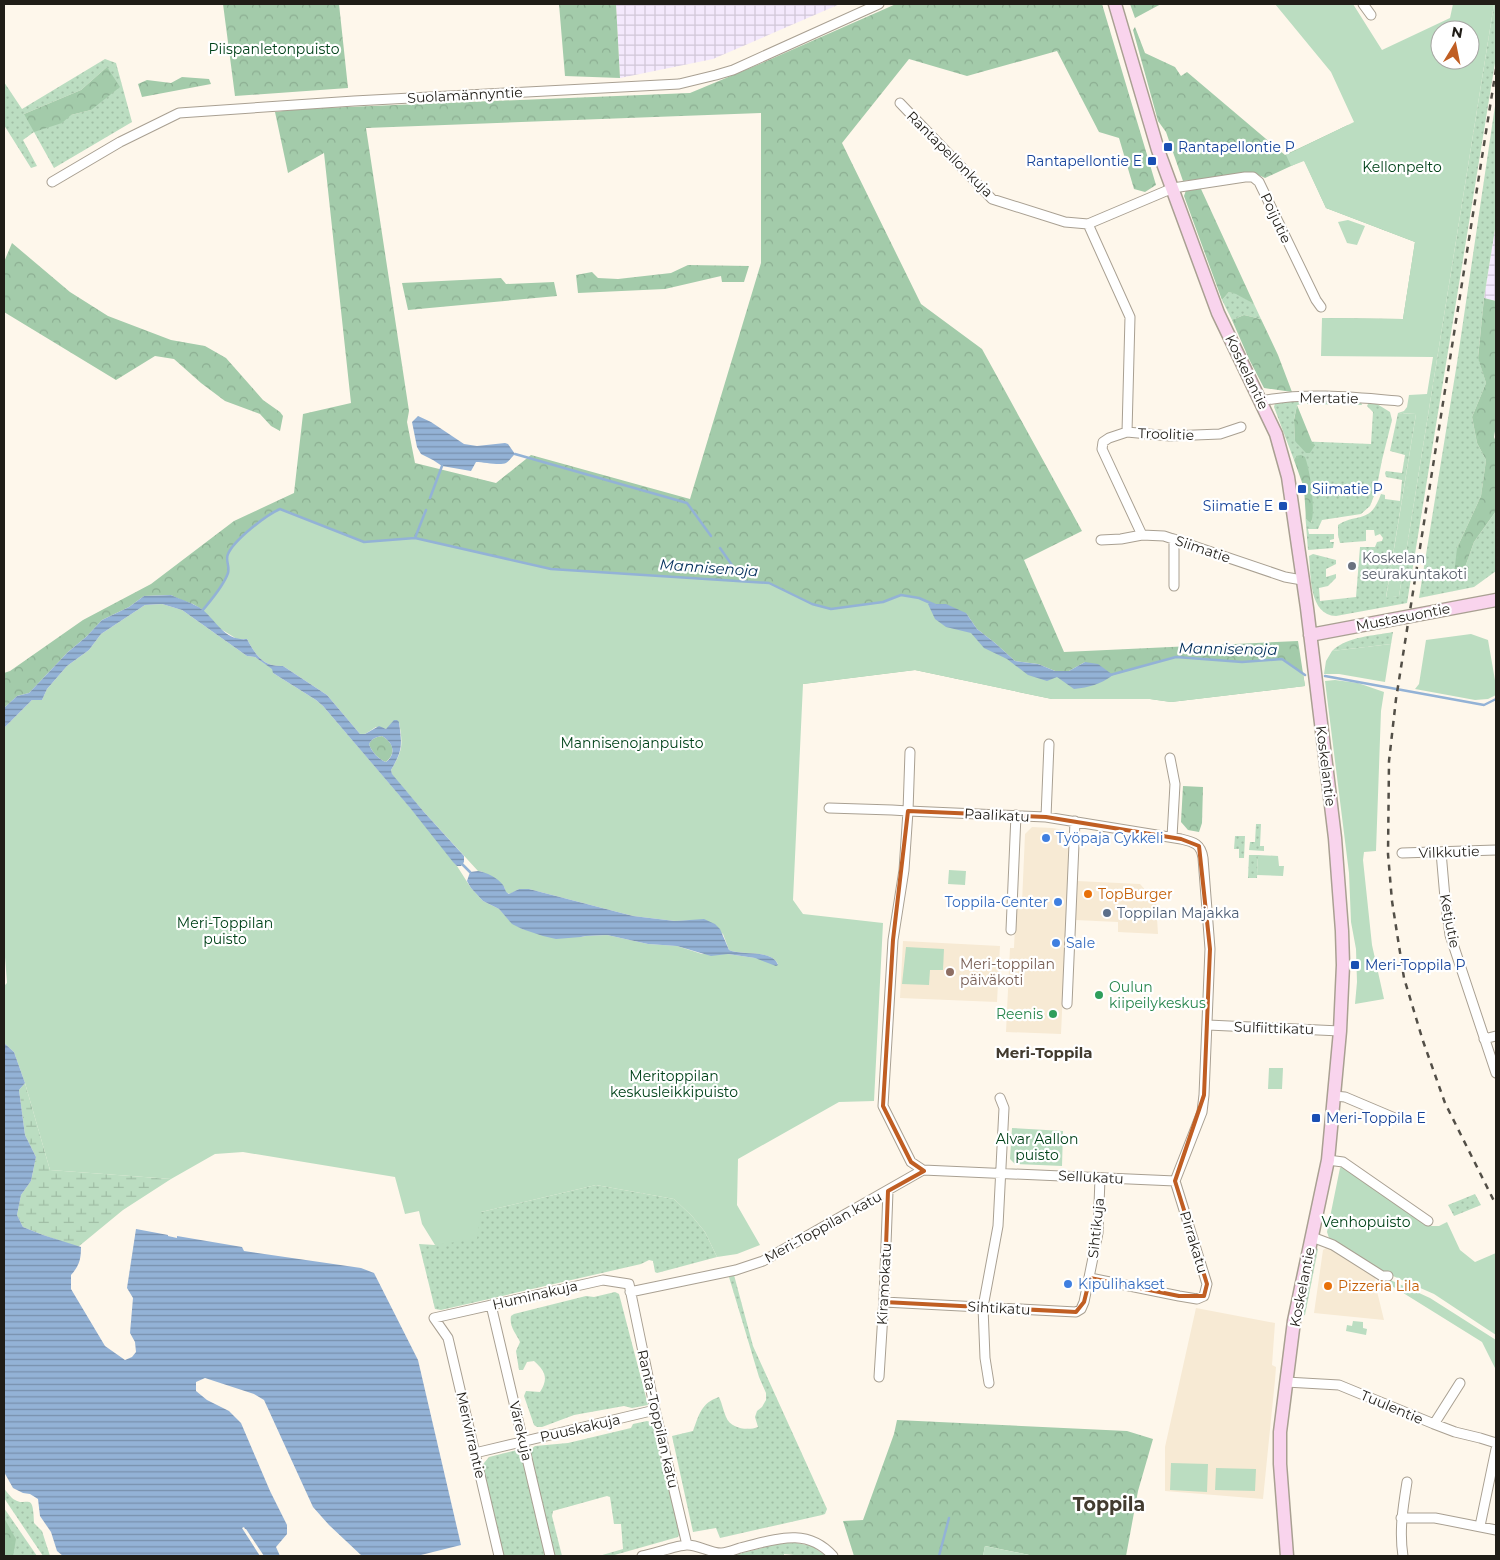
<svg xmlns="http://www.w3.org/2000/svg" width="1500" height="1560" font-family="Montserrat,sans-serif">
<defs>
<pattern id="industrial-grid" width="8" height="8" patternUnits="userSpaceOnUse" patternTransform="scale(1.25)"><rect width="8" height="8" fill="#f4e9fd"/><path d="M0 4h8M4 0v8" fill="none" stroke="#d1c7d8"/></pattern>
<pattern id="grass-dots" width="8" height="8" patternUnits="userSpaceOnUse" patternTransform="scale(1.25)"><rect width="8" height="8" fill="#bbddc1"/><path d="M2 2h.1M6 6h.1" fill="none" stroke="#a0bda5" stroke-width="1.8" stroke-linecap="round"/></pattern>
<pattern id="forest-crowns" width="20" height="18" patternUnits="userSpaceOnUse" patternTransform="scale(1.25)"><rect width="20" height="18" fill="#a3cbaa"/><path d="M2 6a3 3 0 1 1 6 0M12 15a3 3 0 1 1 6 0" fill="none" stroke="#8cae92"/></pattern>
<pattern id="wetland-marsh" width="20" height="14" patternUnits="userSpaceOnUse" patternTransform="scale(1.25)"><rect width="20" height="14" fill="#bbddc1"/><path d="M1 5h8M5 5V1M11 12h8M15 12V8" fill="none" stroke="#a0bda5"/></pattern>
<pattern id="water-rules" width="6" height="5" patternUnits="userSpaceOnUse" patternTransform="scale(1.25)"><rect width="6" height="5" fill="#93b2d6"/><path d="M0 2.5h6" fill="none" stroke="#7890ad"/></pattern>
</defs>
<rect width="100%" height="100%" fill="#fef7eb"/>
<path fill="#f7ead4" d="M1032 827 1052 828 1065 830 1070 838 1061 1034 1006 1032 1010 948H1014L1016 903H1022L1025 834Z
M1077 881 1140 884 1156 902 1158 934 1118 932V922L1075 920Z
M903 941 1000 946 997 1002 900 998Z
M1329 1246 1376 1276 1375 1283 1384 1320 1314 1313 1323 1250Z
M1196 1308 1275 1323 1272 1365 1276 1367 1275 1380 1263 1499 1165 1491V1447Z"/>
<path fill="url(#industrial-grid)" d="M616 4H840L713 59 620 78Z
M1496 223V301L1484 298Z"/>
<path fill="url(#grass-dots)" fill-rule="evenodd" d="M1494 4H1496V57L1407 603 1336 616C1309 615 1311 576 1309 556L1313 554 1336 560V564L1326 569V577L1336 574V578L1328 586 1319 588 1320 601 1356 597 1360 547H1375L1377 542 1382 541 1383 538 1380 534 1375 536 1374 530H1366V541L1340 543 1338 535V525C1358 512 1370 525 1381 494L1385 495V499L1400 501 1402 480 1386 477 1385 473 1386 471 1402 473 1405 455 1390 451 1398 413 1416 414 1386 597 1399 596Z
M105 59 116 63 132 122 54 168 34 132 23 140 37 166 31 168 4 125V82L22 109ZM107 67 91 110 71 115 24 114 81 90Z
M1496 99V223L1484 298 1478 357 1486 383 1472 417 1477 443 1486 460 1481 496 1457 548 1463 573 1474 542 1496 511V571L1474 587 1419 598 1457 363Z
M1229 292 1236 293 1254 304 1261 319 1244 315 1232 320 1222 300Z
M1302 400 1303 404 1297 405 1294 419 1295 441 1371 444 1373 412 1367 406 1369 402 1377 404 1390 412 1392 420 1382 460 1376 491 1370 506 1361 514 1322 520 1318 529H1308L1309 534H1334V539L1330 540V542H1334L1333 548 1308 550 1305 512 1306 519 1312 522 1296 456 1294 460 1274 407 1275 403Z
M1308 400 1361 402 1362 405 1307 404Z
M1393 632 1391 644 1332 651C1348 636 1373 636 1393 632Z
M1256 824H1261L1260 846H1264V851L1249 850 1250 842H1255Z
M1235 836H1245L1244 858H1239V849H1234Z
M1249 855H1258L1257 878H1248Z
M596 1185 674 1199 692 1216 705 1232 717 1257 657 1273 655 1272 653 1261 649 1260 641 1264 441 1310 435 1309 419 1244 435 1245 481 1212Z
M1475 1194 1481 1205 1454 1216 1448 1205Z
M1315 1247 1318 1249 1305 1315 1302 1316H1300Z
M734 1275 753 1346 827 1509 825 1514 822 1515 720 1538 716 1528 693 1532 672 1436 693 1431C699 1415 701 1403 719 1397 722 1403 723 1410 726 1417 731 1429 748 1431 758 1427L755 1417 757 1411 762 1407 766 1400V1393L759 1377 729 1277Z
M615 1292 619 1294 648 1405 632 1408 624 1406 574 1415 542 1427H537L534 1425 524 1396 526 1391 540 1392C549 1378 545 1371 534 1361L527 1362 523 1370H519L516 1351 520 1342C516 1333 509 1327 511 1316L514 1314 586 1296 594 1297Z
M647 1421 654 1423 680 1533 678 1537 611 1556H599L623 1549 621 1524H614L610 1497 607 1496 553 1511 552 1516 562 1556H554L530 1450 535 1446 568 1443 631 1428 633 1424Z
M521 1449 545 1556H503L482 1467 484 1463 489 1457Z
M4 1488C6 1491 9 1495 12 1498 27 1510 33 1488 34 1523L42 1531 50 1556H43L4 1498Z
M4 1508 37 1556H10L4 1524Z
M791 1542 812 1546 826 1556H804L784 1554V1556H731L781 1543Z"/>
<path fill="url(#forest-crowns)" fill-rule="evenodd" d="M223 4H339L348 88 235 96Z
M559 4H616L620 78 565 76Z
M896 4H1102L1156 185 1145 192 1134 189 1119 138 1099 132 1057 51 967 76 909 59 842 143 921 304 982 349 1082 531 1024 560 1064 652 1298 641 1305 686 1171 702 1150 699H1052L915 670 803 684 219 628 203 610 193 604 181 600 171 595 144 596 129 607 102 620 86 637 68 652 29 693 17 696 4 708V673L10 671 83 620 151 584 234 521 294 493 303 414 351 403 324 153 288 173 275 112 299 109 690 93 762 63ZM761 113V263L690 499 531 455 496 483 415 463 407 422 409 411 366 128ZM966 613 977 629 995 643 1015 661 1038 664 1055 671H1069L1085 662 1074 689 984 648Z
M1130 4H1161L1135 18Z
M1135 27 1145 53 1175 67 1181 76 1187 72 1285 155 1348 125 1443 166 1422 337 1322 318 1403 319 1415 242 1326 208 1304 160 1265 178 1254 173 1183 181 1166 132 1158 121 1133 30Z
M107 67 120 87 91 110 71 115 62 123 34 132 24 114 81 90Z
M182 77 209 79 211 84 142 97 138 84 147 80 171 83Z
M1201 189 1254 304 1236 294 1229 292 1222 300 1184 196 1186 190Z
M12 243 70 292 108 316 171 340 205 346 226 358 263 400 280 412 283 416 280 431 271 426 260 414 225 401 201 383 174 359 155 356 116 380 4 312V262Z
M688 265 749 266 744 282H722L721 276 665 289 578 293 576 275 592 272 598 278 618 279 671 273Z
M501 278 506 284 554 282 557 296 408 310 402 283Z
M1484 298 1496 301V425L1494 437 1496 442V511L1474 542 1463 573 1454 575 1457 548 1481 496 1486 460 1477 443 1472 417 1486 383 1478 358Z
M1244 315 1261 319 1278 355 1292 392 1264 388 1249 359 1232 320Z
M1297 405 1312 442 1315 445 1310 453H1306L1295 441 1294 420Z
M1301 455 1305 457C1310 470 1316 510 1311 523L1306 519 1304 488 1294 460 1296 456Z
M382 736C393 742 397 753 386 762 379 760 371 751 369 744 372 739 375 737 382 736Z
M1183 786 1203 787 1202 823 1199 832 1188 830 1181 822Z
M897 1420 1127 1431 1153 1439 1138 1491 1126 1556H1034L985 1546 983 1556H854L843 1521 863 1520 894 1434Z
M4 1518 16 1539 13 1556H4Z"/>
<path fill="url(#wetland-marsh)" d="M25 1083 50 1170 171 1179 123 1210 78 1247 43 1235 23 1227 17 1215 21 1195 31 1181 36 1157 25 1135 19 1090Z"/>
<path fill="#bbddc1" fill-rule="evenodd" d="M1275 4H1353L1382 50 1450 18 1453 4H1494L1399 596 1386 598 1416 414 1398 413 1404 411 1407 407 1409 395 1427 394 1433 357 1321 356 1322 318 1403 319 1415 242 1326 208 1304 161 1291 166 1286 155 1354 122 1331 72ZM1440 30H1470V60H1440Z
M1348 220 1365 226 1357 245 1347 243 1338 222Z
M280 509 364 542 415 538 551 569 769 583 812 604 831 609 883 602 901 595 919 598 960 615 990 645 1033 674 1113 675 1176 657 1242 662 1282 659 1303 673 1305 686 1171 702 1150 699H1052L915 670 803 684 793 900 803 914 883 923 874 1101 839 1102 738 1159 737 1205 760 1245 737 1254 717 1257 705 1232 692 1216 674 1199 596 1185 481 1212 477 1239 435 1245 422 1224 419 1211 405 1214 395 1177 243 1152 215 1154 171 1179 50 1170 25 1083 14 1052 4 1043V986L7 983 4 944V728L32 700H42L47 689 67 666 89 650 101 634 145 605 162 604 182 610 247 656 255 657 273 669V673L316 700 323 706 437 839 457 866 471 888 483 901 499 909 509 920 522 929 581 937 586 936 607 935 648 944 677 946 702 954H728L755 958 778 964C770 949 743 956 729 950L723 934 699 920 675 921 633 916 529 889H519L510 894 505 892V888L481 871H478L424 812 392 775 391 770C403 750 403 745 399 722L386 729 376 727 365 734H360L327 695 283 666C263 667 255 654 247 639H237L219 628 203 610C212 599 226 585 228 571 229 565 226 561 227 555 232 542 267 514 280 509Z
M1471 634 1488 640 1496 686V695L1488 699 1475 700 1415 689 1419 684 1426 640Z
M1391 644 1385 682 1339 674H1324L1326 661 1332 651Z
M1335 680 1358 683 1384 692 1381 711 1376 851 1364 852 1363 860 1372 945 1384 999 1355 1004 1357 982 1356 949 1351 922 1349 873 1325 681Z
M1258 855 1278 856 1279 866H1284L1283 876 1257 875Z
M949 870 966 871 965 885 948 884Z
M906 947 944 949 943 970H930L929 985 902 984Z
M1269 1068H1283L1282 1089H1268Z
M1012 1128 1063 1131 1062 1166 1015 1164 1010 1159Z
M1342 1166 1431 1226H1439L1447 1222 1460 1250 1475 1262 1496 1253V1335L1434 1294 1377 1269 1329 1238 1327 1232 1340 1168Z
M1386 1278 1430 1298 1496 1340V1370L1482 1342 1384 1281Z
M1353 1321 1363 1322V1328L1367 1329 1366 1335 1346 1331 1347 1325 1352 1326Z
M1171 1463 1208 1464 1207 1492 1170 1490Z
M1216 1468 1256 1469 1255 1491 1215 1490Z
M985 1546 1034 1556H983Z"/>
<path fill="url(#water-rules)" fill-rule="evenodd" d="M418 416 431 422 464 444 477 446 505 443 508 444 515 454C512 457 509 461 506 463 500 466 484 462 476 462L471 471 442 466 433 460 421 454 417 447 412 422Z
M171 595C181 600 194 603 203 610 217 622 225 641 247 639 255 654 263 667 283 666L327 695 360 734H365L379 726 386 729 394 720H397L399 722C402 745 403 750 391 770L392 774 424 812 464 856V862L461 866H457L453 862 411 809 323 706 316 700 273 673 272 669 255 657 247 656 182 610 162 604 145 605 101 634 89 650 67 666 47 689 42 700H32L4 728V708L17 696 29 693 68 652 86 637 102 620 129 607 144 596ZM382 736C393 742 397 754 386 762 379 760 371 751 369 744 372 739 375 737 382 736Z
M928 604H946L966 613 977 629 995 643 1015 661 1038 664 1055 671H1069L1085 662 1098 664 1113 675C1099 685 1090 687 1074 689L1057 677 1047 681 1028 675 1007 659 984 648 971 633 946 627 935 619Z
M478 871C486 872 498 878 503 885 506 889 504 891 509 894L519 889H529L633 916 675 921 704 919 715 924 720 929 729 950C743 956 773 949 778 965L776 966 755 958 728 954 711 956 677 946 648 944 607 935 586 936 581 937 556 939 543 936 522 929 512 924 499 909 483 901 471 888 467 881 470 872Z
M4 1043 14 1052 25 1083 19 1090 25 1135 36 1157 31 1181 21 1195 17 1215 23 1227 43 1235 81 1247C81 1260 79 1266 71 1275V1289L105 1346 125 1360 132 1357 136 1352 135 1342 130 1333 133 1298 127 1288 136 1229 168 1235V1236L177 1238V1236L242 1247 244 1251 361 1268 374 1273 418 1360 461 1545 417 1556H362L329 1525 313 1507 264 1400 254 1394 205 1378 196 1382V1391L207 1400 229 1411 241 1423 270 1491 287 1525V1534L276 1547 280 1556H63L57 1551 51 1532 40 1516 38 1499 30 1494 23 1493 13 1488 4 1472Z"/>
<path fill="#fef7eb" d="M244 1527 245 1529H246L264 1556H260L242 1528Z"/>
<g fill="none" stroke-linecap="round" stroke-linejoin="round">
<path stroke="#93b2d6" stroke-width="2.5" d="M515 454 687 503 711 536
M430 498 442 466
M415 538 426 510
M720 548 743 581
M202 611C211 600 223 587 228 573 230 566 225 560 228 554 234 540 266 515 280 509L364 542 415 538 551 569 769 583 812 604 831 609 883 602 901 595 919 598 935 605
M1110 675 1176 657 1242 662 1282 659 1305 675
M1325 676 1484 705 1496 699
M461 863 470 872
M939 1556 949 1518"/>
<g stroke="#a9a092" stroke-width="11">
<path id="street" d="M1363 4 1371 15
M900 103 992 199 1065 222 1088 224 1173 188 1245 177H1253L1259 182 1316 300 1321 307
M52 182 120 142 179 113 354 101 679 84 716 75 733 70 879 4
M1088 224 1130 317 1127 432
M1261 401C1305 392 1353 397 1398 401
M1142 535 1102 449 1103 442 1109 438 1127 432 1170 436 1220 434 1241 427
M1174 539V586
M1101 540 1121 539 1142 535 1164 536 1285 577 1302 580
M1170 758 1175 784 1172 837
M829 808 892 810 908 811 910 752
M908 811 1046 817 1181 839C1194 842 1201 844 1203 858L1210 949 1204 1095 1202 1112 1175 1181 923 1170 911 1162 883 1106 893 940 904 870Z
M1046 817 1049 744
M1441 852 1445 898 1450 935 1496 1073
M1402 853 1496 850
M1011 930 1016 815
M1067 1004 1075 821
M1208 1025 1340 1031
M1484 1039 1496 1036
M1334 1096 1345 1097 1397 1119
M1328 1160 1343 1162 1428 1221
M1312 1237 1333 1245 1382 1276H1388
M1090 1278 1179 1296 1197 1299 1204 1296 1207 1284 1175 1181
M630 1292 736 1270 763 1261 923 1170
M884 1302 1076 1312 1081 1309 1084 1302 1098 1233 1100 1178
M491 1305 550 1556
M879 1377 884 1298 888 1191
M1286 1382 1339 1385 1434 1424 1455 1432 1480 1438 1496 1443
M989 1383 985 1358 983 1307 998 1226 1004 1108 1000 1098
M1434 1424 1460 1383
M475 1453 655 1410
M1401 1518H1435L1496 1530
M1480 1526 1496 1449
M499 1556 448 1338 434 1318 603 1280 629 1284 655 1410 687 1545
M642 1556C653 1554 678 1545 687 1545 699 1545 710 1553 721 1553 727 1553 734 1550 740 1548 774 1540 806 1526 833 1556
M1403 1556C1399 1531 1403 1507 1407 1482"/>
</g>
<g stroke="#a9a092" stroke-width="15">
<path id="secondary" d="M1115 4 1158 150 1218 313 1276 434 1288 477 1307 608 1335 838 1342 931 1343 965 1340 1031 1328 1160 1294 1321 1280 1432V1464L1287 1556
M1310 635 1496 600"/>
</g>
<use href="#street" stroke="#fff" stroke-width="9"/>
<use href="#secondary" stroke="#f9d4ed" stroke-width="12"/>
<path stroke="#534f47" stroke-width="2.5" stroke-dasharray="6 6" stroke-linecap="butt" d="M1496 69 1396 699 1389 761 1388 854 1392 901 1404 978 1423 1041 1445 1103 1496 1205"/>
</g>
<path fill="none" stroke="#c05e23" stroke-width="4" stroke-linejoin="round" d="M908 811 1046 817 1181 839 1199 846 1210 949 1204 1095 1175 1181 1207 1284 1204 1296H1179L1090 1278 1084 1302 1076 1312 884 1302 888 1191 924 1171 911 1162 883 1106 893 940Z"/>
<g fill="#1a4fb4" stroke="#fff" stroke-width="2">
<rect x="1163" y="142" width="10" height="10" rx="2.5"/>
<rect x="1147" y="156" width="10" height="10" rx="2.5"/>
<rect x="1297" y="484" width="10" height="10" rx="2.5"/>
<rect x="1278" y="501" width="10" height="10" rx="2.5"/>
<rect x="1350" y="960" width="10" height="10" rx="2.5"/>
<rect x="1311" y="1113" width="10" height="10" rx="2.5"/>
</g>
<circle fill="#6b7280" stroke="#fff" stroke-width="2" cx="1352" cy="566" r="5"/>
<g fill="#3f7fe0" stroke="#fff" stroke-width="2">
<circle cx="1046" cy="838" r="5"/>
<circle cx="1058" cy="902" r="5"/>
<circle cx="1056" cy="943" r="5"/>
<circle cx="1068" cy="1284" r="5"/>
</g>
<g fill="#e8710a" stroke="#fff" stroke-width="2">
<circle cx="1088" cy="894" r="5"/>
<circle cx="1328" cy="1286" r="5"/>
</g>
<circle fill="#5c6f8a" stroke="#fff" stroke-width="2" cx="1107" cy="913" r="5"/>
<circle fill="#8d6e63" stroke="#fff" stroke-width="2" cx="950" cy="972" r="5"/>
<g fill="#2e9e5b" stroke="#fff" stroke-width="2">
<circle cx="1099" cy="995" r="5"/>
<circle cx="1053" cy="1014" r="5"/>
</g>
<g text-anchor="middle" stroke-width="4.5" stroke-linejoin="round" paint-order="stroke">
<g font-size="14" fill="#004219" stroke="#fff">
<text x="274" y="54">Piispanletonpuisto</text>
<text x="1402" y="172">Kellonpelto</text>
<text x="632" y="748">Mannisenojanpuisto</text>
<text x="225" y="928">Meri-Toppilan<tspan x="225" dy="16">puisto</tspan></text>
<text x="674" y="1081">Meritoppilan<tspan x="674" dy="16">keskusleikkipuisto</tspan></text>
<text x="1037" y="1144">Alvar Aallon<tspan x="1037" dy="16">puisto</tspan></text>
<text x="1366" y="1227">Venhopuisto</text>
</g>
<g font-size="14" fill="#201d17" stroke="#fff">
<text transform="translate(465 95) rotate(-3)" y="5">Suolamännyntie</text>
<text transform="translate(950 154) rotate(45)" y="5">Rantapellonkuja</text>
<text transform="translate(1276 218) rotate(65)" y="5">Poijutie</text>
<text transform="translate(1247 372) rotate(64)" y="5">Koskelantie</text>
<text transform="translate(1329 398) rotate(1)" y="5">Mertatie</text>
<text transform="translate(1166 434) rotate(2)" y="5">Troolitie</text>
<text transform="translate(1203 549) rotate(19)" y="5">Siimatie</text>
<text transform="translate(1403 617) rotate(-11)" y="5">Mustasuontie</text>
<text transform="translate(1326 766) rotate(83)" y="5">Koskelantie</text>
<text transform="translate(997 815) rotate(3)" y="5">Paalikatu</text>
<text transform="translate(1449 852) rotate(-2)" y="5">Vilkkutie</text>
<text transform="translate(1450 921) rotate(79)" y="5">Ketjutie</text>
<text transform="translate(1274 1028) rotate(2)" y="5">Sulfiittikatu</text>
<text transform="translate(1091 1177) rotate(3)" y="5">Sellukatu</text>
<text transform="translate(823 1227) rotate(-29)" y="5">Meri-Toppilan katu</text>
<text transform="translate(1096 1228) rotate(-84)" y="5">Sihtikuja</text>
<text transform="translate(1194 1242) rotate(73)" y="5">Pirrakatu</text>
<text transform="translate(884 1284) rotate(-87)" y="5">Kiramokatu</text>
<text transform="translate(1302 1287) rotate(-79)" y="5">Koskelantie</text>
<text transform="translate(535 1295) rotate(-13)" y="5">Huminakuja</text>
<text transform="translate(999 1308) rotate(3)" y="5">Sihtikatu</text>
<text transform="translate(1392 1407) rotate(23)" y="5">Tuulentie</text>
<text transform="translate(658 1419) rotate(77)" y="5">Ranta-Toppilan katu</text>
<text transform="translate(580 1428) rotate(-13)" y="5">Puuskakuja</text>
<text transform="translate(521 1431) rotate(77)" y="5">Värekuja</text>
<text transform="translate(471 1435) rotate(77)" y="5">Merivirrantie</text>
</g>
<g font-size="14" fill="#164399" stroke="#fff" text-anchor="start">
<text x="1178" y="152">Rantapellontie P</text>
<text x="1142" y="166" text-anchor="end">Rantapellontie E</text>
<text x="1312" y="494">Siimatie P</text>
<text x="1273" y="511" text-anchor="end">Siimatie E</text>
<text x="1365" y="970">Meri-Toppila P</text>
<text x="1326" y="1123">Meri-Toppila E</text>
</g>
<g font-size="14" fill="#5b616d" stroke="#fff" text-anchor="start">
<text x="1362" y="563">Koskelan<tspan x="1362" dy="16">seurakuntakoti</tspan></text>
</g>
<g font-size="14" fill="#366cbe" stroke="#fff" text-anchor="start">
<text x="1056" y="843">Työpaja Cykkeli</text>
<text x="1048" y="907" text-anchor="end">Toppila-Center</text>
<text x="1066" y="948">Sale</text>
<text x="1078" y="1289">Kipulihakset</text>
</g>
<g font-size="14" fill="#c56008" stroke="#fff" text-anchor="start">
<text x="1098" y="899">TopBurger</text>
<text x="1338" y="1291">Pizzeria Lila</text>
</g>
<g font-size="14" fill="#4e5e75" stroke="#fff" text-anchor="start">
<text x="1117" y="918">Toppilan Majakka</text>
</g>
<g font-size="14" fill="#785e54" stroke="#fff" text-anchor="start">
<text x="960" y="969">Meri-toppilan<tspan x="960" dy="16">päiväkoti</tspan></text>
</g>
<g font-size="14" fill="#27864d" stroke="#fff" text-anchor="start">
<text x="1109" y="992">Oulun<tspan x="1109" dy="16">kiipeilykeskus</tspan></text>
<text x="1043" y="1019" text-anchor="end">Reenis</text>
</g>
<g font-size="15" font-style="italic" fill="#002e5a" stroke="#fff">
<text transform="translate(709 568) rotate(4)" y="5">Mannisenoja</text>
<text transform="translate(1228 649) rotate(1)" y="5">Mannisenoja</text>
</g>
<g font-size="15" font-weight="bold" fill="#423b2f" stroke="#fff">
<text x="1044" y="1058">Meri-Toppila</text>
</g>
<g font-size="19" font-weight="bold" fill="#423b2f" stroke="#fff">
<text x="1109" y="1511">Toppila</text>
</g>
</g>
<rect width="1500" height="1560" fill="none" stroke="#201d17" stroke-width="10"/>
<g transform="translate(1455 45) rotate(10)"><circle r="24" fill="#ffffff" stroke="#a6a5a2"/>
<path d="M0-4L9 19L0 12L-9 19Z" fill="#c05e23"/>
<text y="-8" font-size="14" font-weight="bold" text-anchor="middle" fill="#201d17">N</text>
</g>
</svg>
